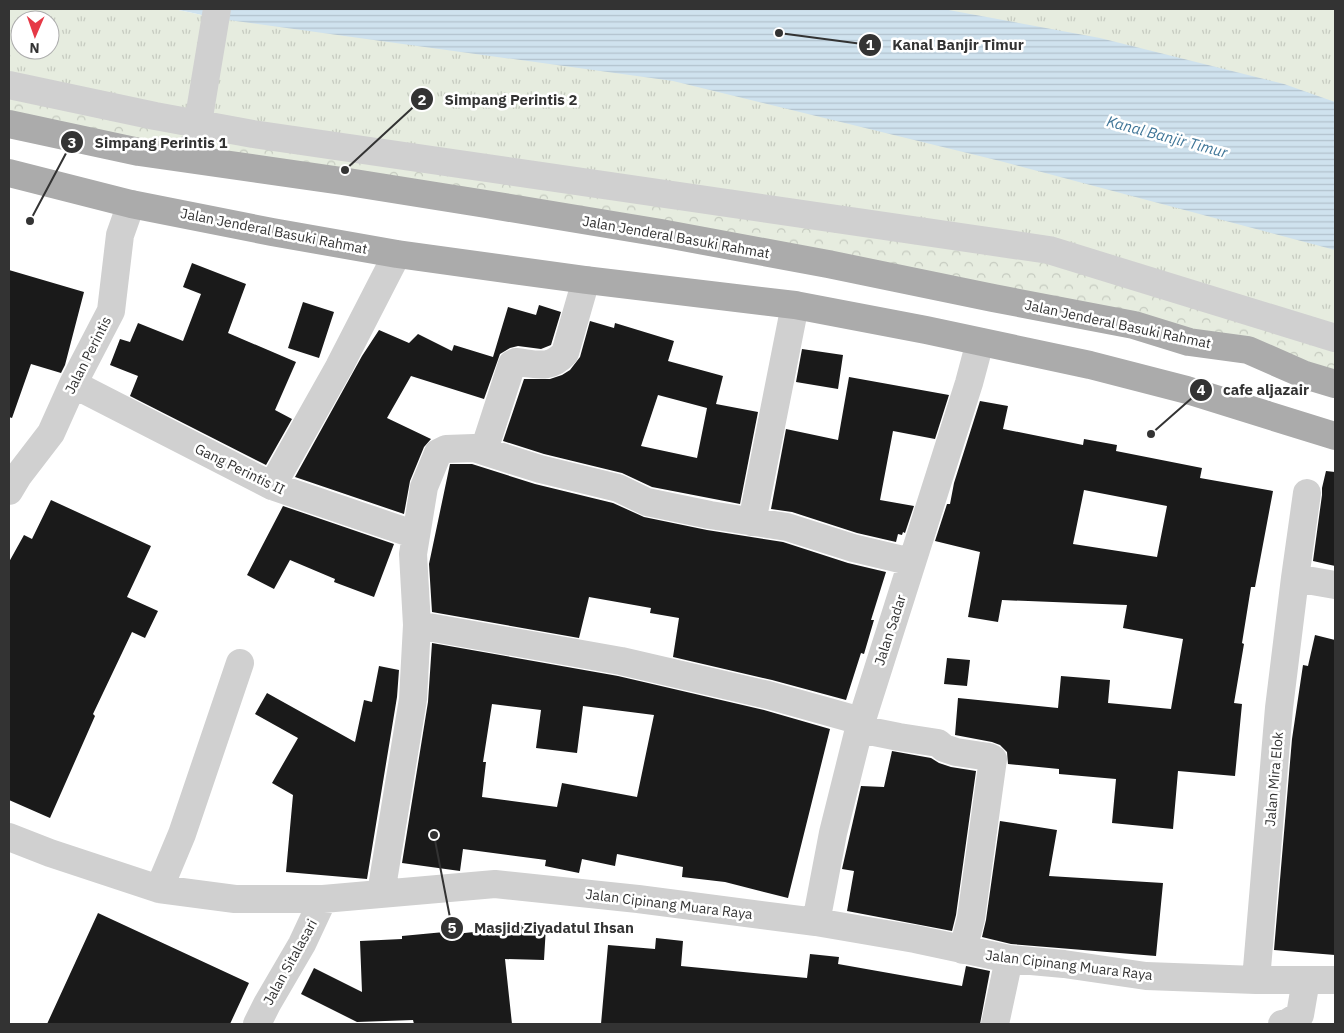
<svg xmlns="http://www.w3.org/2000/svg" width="1344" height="1033" font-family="'IBM Plex Sans',sans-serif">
<defs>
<pattern id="grass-tufts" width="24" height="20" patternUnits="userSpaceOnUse" patternTransform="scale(1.25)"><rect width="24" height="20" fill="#e6ecdf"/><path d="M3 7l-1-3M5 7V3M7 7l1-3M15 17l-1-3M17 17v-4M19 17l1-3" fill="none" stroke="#c6cbc0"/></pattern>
<pattern id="forest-crowns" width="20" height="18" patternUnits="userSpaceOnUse" patternTransform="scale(1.25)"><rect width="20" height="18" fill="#e6ecdf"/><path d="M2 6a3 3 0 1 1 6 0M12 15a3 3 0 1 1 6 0" fill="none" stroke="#c6cbc0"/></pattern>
<pattern id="water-rules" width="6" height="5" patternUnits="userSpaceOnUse" patternTransform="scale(1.25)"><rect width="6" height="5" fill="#cfe2ee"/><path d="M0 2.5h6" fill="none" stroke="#b2c2cd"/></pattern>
</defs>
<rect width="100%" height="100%" fill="#fff"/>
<path fill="url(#grass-tufts)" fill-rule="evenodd" d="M9 9H174L216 18 218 9H1335V338L9 84ZM20 20H50V50H20Z"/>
<path fill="url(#forest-crowns)" d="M9 83 1049 250 1335 338V384L1248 350 9 124Z"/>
<path fill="url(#water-rules)" d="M174 9H943L1100 38 1284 84 1335 102V250L1000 161 673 81 221 19Z"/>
<path fill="#1a1a1a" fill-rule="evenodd" d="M192 263 246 284 228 333 296 362 275 410 292 419 266 465 130 396 138 376 110 365 120 339 130 342 138 323 183 341 201 294 183 287Z
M9 270 84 292 65 365 61 373 31 364 12 418 9 417Z
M303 302 334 312 319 358 288 348Z
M539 305 561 312 551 345 541 349 518 346 510 348 500 354 484 399 411 376 387 418 431 439 424 447 410 481 404 514 295 477 362 356 379 330 409 343 418 334 452 351 454 345 493 357 508 307 536 315Z
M590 321 614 328 615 323 674 341 668 361 723 376 716 404 758 412 740 504 652 487 622 473 544 454 503 441 524 379H550L562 375 570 370 580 357ZM658 395 707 408 697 458 641 446Z
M802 349 843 355 838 389 796 382Z
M849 377 949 395 935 439 893 431 880 500 914 506 905 533 903 532 902 535 898 534 896 542 857 533 792 512 771 509 786 429 838 440Z
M980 401 1008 406 1003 429 1083 445 1084 439 1117 445 1116 451 1202 468 1200 478 1273 491 1255 587H1251L1242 643 1244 644 1234 703 1242 704 1235 776 1178 771 1173 829 1112 823 1116 779 1059 774V769L1008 764 1007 752 1000 745 992 742 955 735 958 698 1058 708 1061 676 1110 680 1108 703 1171 709 1183 639 1123 628 1127 605 1002 600 998 622 968 617 980 552 935 541 947 504H950L954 483ZM1084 490 1167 506 1157 557 1073 544Z
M450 464H472L535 484 613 503 644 517 707 530 783 542 848 563 886 572 871 620H874L864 654 861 653 846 700 772 680 673 657 679 618 650 613 651 608 589 597 579 638 432 612 429 564Z
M1326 471 1335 472V566L1313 561 1322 495V488Z
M51 500 151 546 127 597 158 611 145 638 132 632 93 714 95 716 50 818 9 800V562L24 535 32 539Z
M283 506 394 544 374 597 334 582 335 579 290 560 274 589 247 575Z
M1315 635 1335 640V955L1274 950 1292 739 1303 665 1308 666Z
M432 643 618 676 764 710 830 729 788 898 725 882 682 877 683 867 617 854 615 866 582 859 579 873 545 866 546 860 463 849 460 871 402 863 428 702ZM492 704 541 710 536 748 577 753 583 706 654 715 637 797 562 783 557 807 482 797 486 762H483Z
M947 658 970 660 967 686 944 684Z
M379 666 399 670 397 697 367 879 286 872 293 795 272 783 298 738 255 714 267 693 355 742 364 700 372 702Z
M892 751 931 758 939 763 951 767 976 771 956 915 952 931 847 911 854 871 842 869 861 786 884 787Z
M1000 821 1057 830 1049 876 1163 883 1156 956 1011 944 982 937 986 920Z
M98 913 249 983 230 1024H47Z
M513 925 546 926 544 960 505 959 512 1024H414L413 1020 357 1022 301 994 314 968 362 992 360 941 402 939V936L455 931V934L513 928Z
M656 938 683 941 681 966 807 978 810 954 839 957 838 964 962 986 966 966 990 971 980 1024H601L608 945 655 949Z"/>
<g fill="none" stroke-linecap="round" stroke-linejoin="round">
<path stroke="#d0d0d0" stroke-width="28" d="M9 85 155 116 253 134 1049 250 1335 338
M192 159 217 9
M73 384 272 486 416 535
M484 450 512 364 516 362C536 364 550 370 565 353L586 280
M272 486 339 367 397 254
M9 491 18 476 51 433 73 384 111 311 120 235 131 204
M752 522 795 305
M1295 578 1335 585
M417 625 621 661 768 695 861 721
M859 729 899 737 938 743 944 748 956 752 989 757 993 759 971 918 963 950
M9 837 50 853 159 889 235 899H323L495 884 638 899 816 922 915 939 1009 959 1064 964 1146 976 1256 980H1335
M159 889 182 834 240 663
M381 893 413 699 417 625 413 554 424 487 438 453 446 449 474 448 540 469 618 488 647 502 710 515 787 527 853 548 912 562
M816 922 833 833 859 729 969 383 980 342
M1256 980 1279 708 1295 578 1307 493
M257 1024 267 1004 302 944 323 899
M995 1024 1009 959
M1282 1024 1287 1023 1300 1015 1306 980"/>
<path stroke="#ababab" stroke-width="28" d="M9 124 139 152 342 181 486 204 661 233 828 264 993 298 1134 325 1189 342 1248 350 1305 375 1335 384
M9 173 131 204 272 232 397 254 586 280 795 305 926 330 1090 365 1187 390 1335 436"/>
</g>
<g text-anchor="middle" stroke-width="5" stroke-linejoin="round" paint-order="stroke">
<g font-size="14" fill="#333" stroke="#fff">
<text transform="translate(274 231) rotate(11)" y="5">Jalan Jenderal Basuki Rahmat</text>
<text transform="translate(676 237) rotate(10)" y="5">Jalan Jenderal Basuki Rahmat</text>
<text transform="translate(1118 324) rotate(12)" y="5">Jalan Jenderal Basuki Rahmat</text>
<text transform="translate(88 355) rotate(-63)" y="5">Jalan Perintis</text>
<text transform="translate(240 469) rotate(26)" y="5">Gang Perintis II</text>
<text transform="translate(890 630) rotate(-72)" y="5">Jalan Sadar</text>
<text transform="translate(1274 779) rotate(-85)" y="5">Jalan Mira Elok</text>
<text transform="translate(669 904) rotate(7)" y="5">Jalan Cipinang Muara Raya</text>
<text transform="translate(290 962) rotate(-61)" y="5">Jalan Sitalasari</text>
<text transform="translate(1069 965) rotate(7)" y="5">Jalan Cipinang Muara Raya</text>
</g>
<g font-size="15" font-style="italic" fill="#3f7597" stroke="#fff">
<text transform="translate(1167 137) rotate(15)" y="5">Kanal Banjir Timur</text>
</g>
</g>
<path fill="none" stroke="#333" stroke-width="2" d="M779 33L870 45M345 170L422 99M30 221L72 142M1151 434L1201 390M434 835L452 928"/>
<g fill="#333" stroke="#fff" stroke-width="2">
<circle cx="779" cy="33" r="5"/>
<circle cx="345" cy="170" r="5"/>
<circle cx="30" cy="221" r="5"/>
<circle cx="1151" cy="434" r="5"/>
<circle cx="434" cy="835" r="5"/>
<circle cx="870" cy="45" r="12"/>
<circle cx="422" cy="99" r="12"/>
<circle cx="72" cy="142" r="12"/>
<circle cx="1201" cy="390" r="12"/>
<circle cx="452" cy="928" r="12"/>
</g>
<g font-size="15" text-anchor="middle" font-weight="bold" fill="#fff">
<text x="870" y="50">1</text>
<text x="422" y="105">2</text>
<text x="72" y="148">3</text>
<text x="1201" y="395">4</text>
<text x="452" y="933">5</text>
</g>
<g font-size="15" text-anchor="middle" font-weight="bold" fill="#333" stroke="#fff" stroke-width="5" stroke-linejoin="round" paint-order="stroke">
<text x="958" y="50">Kanal Banjir Timur</text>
<text x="511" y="105">Simpang Perintis 2</text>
<text x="161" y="148">Simpang Perintis 1</text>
<text x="1266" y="395">cafe aljazair</text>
<text x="554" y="933">Masjid Ziyadatul Ihsan</text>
</g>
<rect width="1344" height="1033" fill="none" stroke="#333333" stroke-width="20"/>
<g transform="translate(35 35) rotate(182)"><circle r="24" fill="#ffffff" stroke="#adadad"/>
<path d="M0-4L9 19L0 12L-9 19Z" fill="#e63946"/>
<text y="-8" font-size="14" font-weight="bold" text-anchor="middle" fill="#333333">N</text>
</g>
</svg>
